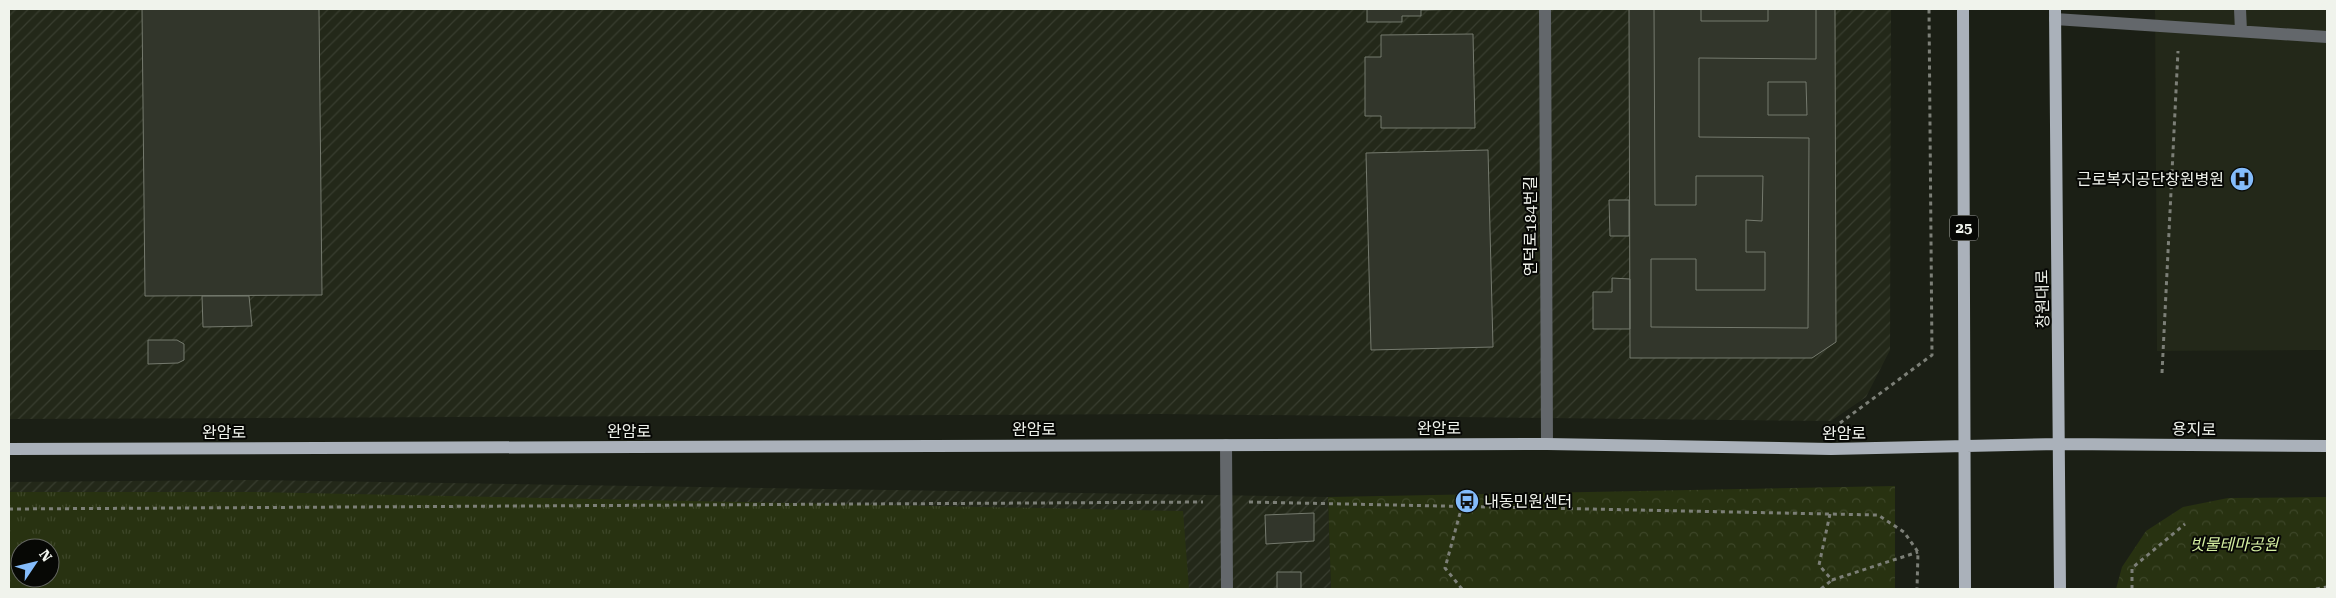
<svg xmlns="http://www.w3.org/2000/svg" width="2336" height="598" font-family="'Roboto Serif','Noto Sans KR',serif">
<defs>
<pattern id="industrial-furrows" width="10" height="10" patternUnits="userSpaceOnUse" patternTransform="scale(1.25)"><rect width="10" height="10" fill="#232819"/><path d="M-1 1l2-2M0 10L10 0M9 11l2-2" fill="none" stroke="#383d2f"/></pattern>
<pattern id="grass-tufts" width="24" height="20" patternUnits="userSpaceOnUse" patternTransform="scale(1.25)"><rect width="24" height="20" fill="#283211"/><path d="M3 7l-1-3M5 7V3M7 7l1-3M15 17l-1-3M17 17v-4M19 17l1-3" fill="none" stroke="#3d4628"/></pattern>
<pattern id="park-crowns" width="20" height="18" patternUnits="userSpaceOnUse" patternTransform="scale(1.25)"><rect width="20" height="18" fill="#283211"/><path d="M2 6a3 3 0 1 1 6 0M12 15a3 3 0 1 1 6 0" fill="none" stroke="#3d4628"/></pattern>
</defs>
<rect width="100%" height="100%" fill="#1b1f15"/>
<path fill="#232819" d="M2155 9H2327V350L2157 351Z"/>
<path fill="url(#industrial-furrows)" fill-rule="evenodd" d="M9 9H1891L1890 350 1866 397 1831 421 1163 414 9 419Z
M248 480 1328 497 1331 589H9V482ZM20 548H50V578H20Z"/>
<path fill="url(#grass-tufts)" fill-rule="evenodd" d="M9 492H250L1183 511 1189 589H9ZM20 548H50V578H20Z"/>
<path fill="url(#park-crowns)" d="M1895 486V589H1331L1328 497Z
M2327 497V589H2116L2122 567 2146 531 2183 507 2228 498Z"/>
<path fill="#32362b" stroke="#757a6e" d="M142 9H319L322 295 145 296Z
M1367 9H1471L1421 10V16H1402V22H1367Z
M1629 9H1835L1836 342 1812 358H1630Z
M1654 9H1701V21H1768V9H1816V59L1699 58V137L1809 138 1808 328 1651 327V259H1696V290H1765V252H1746V220L1762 221 1763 176H1696V205H1655Z
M1473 34 1475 128H1381V116H1365V57H1381V35Z
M1768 82H1806L1807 115H1768Z
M1488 150 1493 347 1371 350 1366 153Z
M1609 200H1629V236H1610Z
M1612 278 1630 279V329H1593V292H1612Z
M202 296H249L252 326 203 327Z
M148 340H177L184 344V360L178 363 148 364Z
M1314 513V541L1266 544 1265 515Z
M1277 572H1301V589H1277Z"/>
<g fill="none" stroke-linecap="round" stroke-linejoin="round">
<path stroke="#7c7f77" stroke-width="3" stroke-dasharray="4 4" stroke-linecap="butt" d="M2162 373 2178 51
M1840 423 1932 355 1929 9
M1249 502 1878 515 1904 532 1918 552 1917 589
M9 509 1203 502
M1830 514 1819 565 1832 580 1918 552
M1462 589 1445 568 1462 506
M1821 589 1832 580
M2132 589V568L2185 524
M2316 589 2327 587"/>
<path stroke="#63676b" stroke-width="12" d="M1545 9 1547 444
M2240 9 2241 31
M2055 19 2327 37
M1226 445 1227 589"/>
<path stroke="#aab1ba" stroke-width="12" d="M1963 9 1965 589
M2055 9 2060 589
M9 449 1547 444 1831 449 2060 444 2327 446"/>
</g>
<defs>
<g id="hospital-disc" transform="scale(1.25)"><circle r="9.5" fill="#84bcfb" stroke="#070805"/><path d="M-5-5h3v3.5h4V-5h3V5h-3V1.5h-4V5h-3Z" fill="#111"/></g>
<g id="bus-disc" transform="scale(1.25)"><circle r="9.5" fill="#84bcfb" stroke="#070805"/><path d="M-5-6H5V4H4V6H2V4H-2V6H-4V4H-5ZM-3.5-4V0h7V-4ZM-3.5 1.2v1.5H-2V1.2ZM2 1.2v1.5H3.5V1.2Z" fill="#111"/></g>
</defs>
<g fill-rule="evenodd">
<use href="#hospital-disc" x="2242" y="179"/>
<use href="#bus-disc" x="1467" y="501"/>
</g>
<g text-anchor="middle" stroke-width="4" stroke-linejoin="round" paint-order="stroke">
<rect fill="#070805" stroke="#aaaca7" stroke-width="1" x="1950" y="215.5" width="28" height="25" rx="4"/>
<g font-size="15" font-weight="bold" fill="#f0f3ec">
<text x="1964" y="233">25</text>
</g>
<g font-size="16" fill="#f0f3ec" stroke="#070805" text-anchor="end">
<text x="2224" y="185">근로복지공단창원병원</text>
<text x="1484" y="507" text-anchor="start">내동민원센터</text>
</g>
<g font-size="16" fill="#f0f3ec" stroke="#070805">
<text transform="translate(1530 226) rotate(-90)" y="6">연덕로184번길</text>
<text transform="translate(2042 299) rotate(-91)" y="6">창원대로</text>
<text x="1439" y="434">완암로</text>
<text x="1034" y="435">완암로</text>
<text transform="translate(2194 429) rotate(1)" y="6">용지로</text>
<text x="629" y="437">완암로</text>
<text x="224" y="438">완암로</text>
<text x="1844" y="439">완암로</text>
</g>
<g font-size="16" font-style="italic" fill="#d5efa2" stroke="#070805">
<text x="2234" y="550">빗물테마공원</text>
</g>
</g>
<rect width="2336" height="598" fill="none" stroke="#f0f3ec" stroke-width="20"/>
<g transform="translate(35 563) rotate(55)"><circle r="24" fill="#070805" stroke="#646661"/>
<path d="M0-4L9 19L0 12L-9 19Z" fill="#84bcfb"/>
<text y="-8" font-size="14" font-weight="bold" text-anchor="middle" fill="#f0f3ec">N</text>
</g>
</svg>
